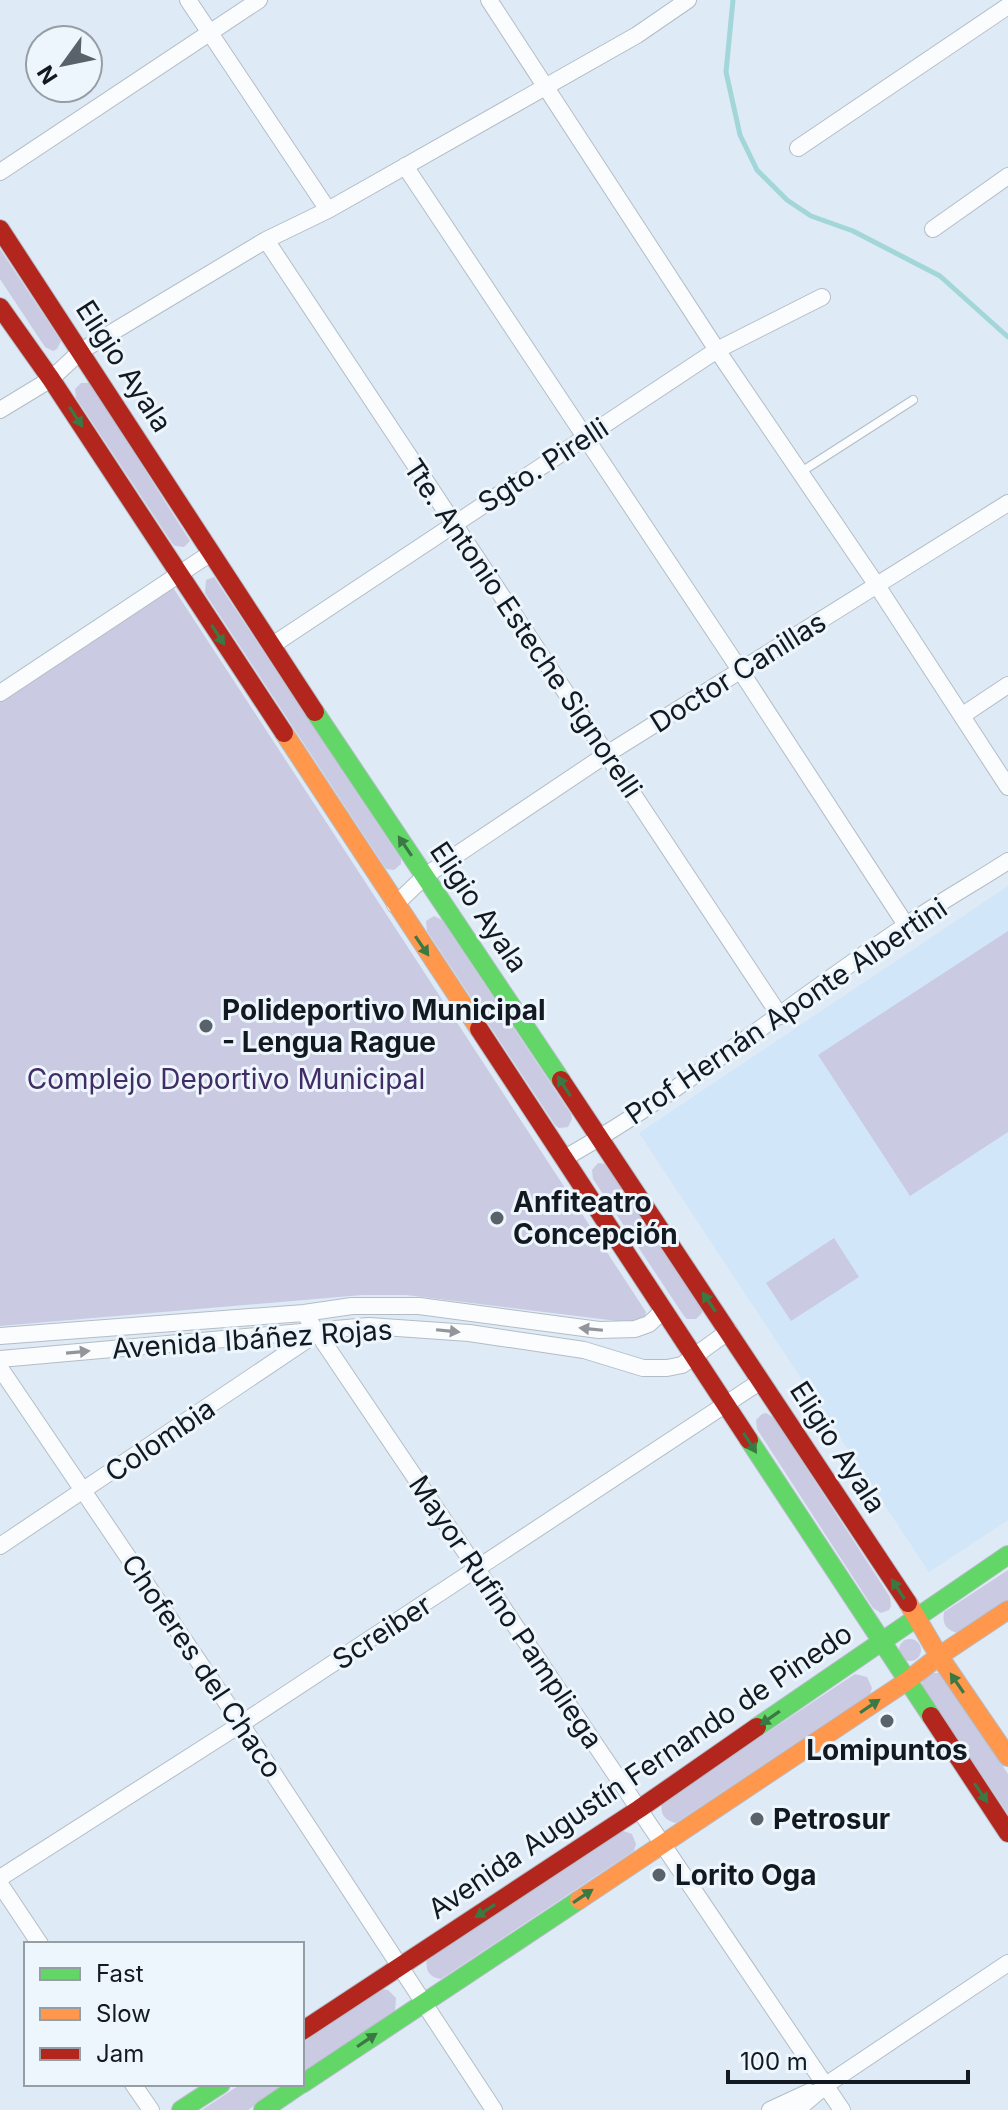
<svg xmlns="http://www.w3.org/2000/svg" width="1008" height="2110" font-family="Inter,sans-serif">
<rect width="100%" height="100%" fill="#deeaf5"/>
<path fill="#d2e6f9" d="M1008 886V1520L929 1572 639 1133Z"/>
<path fill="#cacae2" d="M0 249 61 341 57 349 53 351 45 347 0 279Z
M81 383H90L190 541 184 547 175 546 172 543 76 398 75 389Z
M214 577 401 859V864L394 870 386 869 205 593 206 580Z
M172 586 646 1312 645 1317 637 1322 617 1321 406 1295H362L0 1326V702Z
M434 916 442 920 571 1114 572 1119 568 1127 559 1128 555 1125 427 931 426 921Z
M1008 931V1132L910 1196 818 1055Z
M598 1163 607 1164 702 1309V1313L696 1319H687L684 1316 593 1179 592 1170Z
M834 1238 859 1277 791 1321 766 1283Z
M766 1413 774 1418 890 1597 891 1606 889 1610 881 1613 873 1608 757 1429 756 1420 762 1414Z
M1008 1570V1600L958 1633C946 1630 942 1624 944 1612Z
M899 1650a11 11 0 1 1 22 0a11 11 0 1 1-22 0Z
M933 1673H940L1008 1774V1814L921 1685 924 1679Z
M855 1674 867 1677 872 1688 870 1694 676 1823C664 1820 660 1814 662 1802Z
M620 1830 632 1834 636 1844 634 1851 441 1979C429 1977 425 1971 427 1958Z
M381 1989 388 1990 396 1998 395 2011 302 2073V2043Z
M241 2084H286L248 2110H202Z"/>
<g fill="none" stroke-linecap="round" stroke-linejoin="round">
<path stroke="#a3d6d9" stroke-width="5" d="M733 0 726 72 740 135 757 170 787 200 811 216 853 231 940 276 1008 337"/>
<g stroke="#b4bdc6" stroke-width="10">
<path id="lane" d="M801 472 913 400"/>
</g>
<g stroke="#b4bdc6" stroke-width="18">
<path id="street" d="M188 0 328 210
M489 0 717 350 876 584 1008 787
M798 148 1008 6
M405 166 740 670 906 925
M0 172 259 0
M933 229 1008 176
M266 240 780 1016
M0 410 51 379 81 351 266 240 328 210 637 35 688 0
M271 646 717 350 822 297
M0 693 211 553
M963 715 1008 685
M395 905 425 876 607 754 1008 503
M563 1159C683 1091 791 1003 905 926 938 903 974 883 1008 861
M304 1313 842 2110
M0 1336 304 1313 352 1306H419L599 1330 635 1329 649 1324 663 1311
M0 1359 369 1326 469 1333 584 1350 643 1368H667L682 1365 729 1331
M0 1368 241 1724 494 2110
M0 1546 317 1333
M0 1878 241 1724 761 1381
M0 1884 40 1944
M133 2084 151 2110
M770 2110 809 2092
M797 2110 826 2085 1008 1963"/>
</g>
<g stroke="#b4bdc6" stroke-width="20">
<path id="fast" d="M315 712 561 1080
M749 1440 931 1716
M757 1727 1008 1555
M302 2084 579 1900
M181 2110 221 2084
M263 2110 301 2084"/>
</g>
<g stroke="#b4bdc6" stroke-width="20">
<path id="slow" d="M284 733 479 1029
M908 1603 939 1656 1008 1757
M579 1900 907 1681 939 1656 1008 1610"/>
</g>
<g stroke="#b4bdc6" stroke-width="20">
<path id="jam" d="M0 229 315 712
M0 307 51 379 284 733
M479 1029 749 1440
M561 1080 908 1603
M931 1716 1008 1833
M302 2031 639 1809 757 1727"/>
</g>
<use href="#lane" stroke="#fafcfe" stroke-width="8"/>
<use href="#street" stroke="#fafcfe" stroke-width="16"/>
<use href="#fast" stroke="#63d668" stroke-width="18"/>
<use href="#slow" stroke="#ff974d" stroke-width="18"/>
<use href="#jam" stroke="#b3261e" stroke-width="18"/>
</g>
<defs><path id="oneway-solid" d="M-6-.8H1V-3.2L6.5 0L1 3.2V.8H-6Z" transform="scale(2)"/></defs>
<g fill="#3a7844">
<use href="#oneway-solid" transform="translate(76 417) rotate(57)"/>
<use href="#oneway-solid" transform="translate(218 635) rotate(57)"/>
<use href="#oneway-solid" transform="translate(405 846) rotate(-124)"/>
<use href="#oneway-solid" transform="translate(422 946) rotate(56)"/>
<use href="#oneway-solid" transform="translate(564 1086) rotate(-123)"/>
<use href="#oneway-solid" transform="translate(709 1302) rotate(-124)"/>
<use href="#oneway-solid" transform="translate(750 1443) rotate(57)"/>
<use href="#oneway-solid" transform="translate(898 1589) rotate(-123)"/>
<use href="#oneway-solid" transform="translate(957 1683) rotate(-124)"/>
<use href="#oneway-solid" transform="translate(870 1706) rotate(-34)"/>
<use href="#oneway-solid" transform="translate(770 1718) rotate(145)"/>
<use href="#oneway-solid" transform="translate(981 1793) rotate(56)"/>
<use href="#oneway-solid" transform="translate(583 1896) rotate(-34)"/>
<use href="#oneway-solid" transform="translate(485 1911) rotate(147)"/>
<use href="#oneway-solid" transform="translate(367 2040) rotate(-34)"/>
</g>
<g fill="#92969a">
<use href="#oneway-solid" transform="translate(591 1329) rotate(-174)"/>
<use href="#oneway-solid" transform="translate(448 1331) rotate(6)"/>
<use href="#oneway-solid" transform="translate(78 1352) rotate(-5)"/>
</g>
<g fill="#59626b" stroke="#edf5fd" stroke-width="3">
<circle cx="206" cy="1026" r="8"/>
<circle cx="497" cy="1218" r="8"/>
<circle cx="887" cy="1721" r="8"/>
<circle cx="757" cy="1819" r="8"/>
<circle cx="659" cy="1875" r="8"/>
</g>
<g text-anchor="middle" stroke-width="6" stroke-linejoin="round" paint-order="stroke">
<g font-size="28" fill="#121920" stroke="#edf5fd">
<text transform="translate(124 366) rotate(57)" y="10">Eligio Ayala</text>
<text transform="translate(543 465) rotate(-33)" y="10">Sgto. Pirelli</text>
<text transform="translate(523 628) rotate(56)" y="10">Tte. Antonio Esteche Signorelli</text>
<text transform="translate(738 672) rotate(-32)" y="10">Doctor Canillas</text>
<text transform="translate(479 907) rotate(56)" y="10">Eligio Ayala</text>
<text transform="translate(786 1011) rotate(-34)" y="10">Prof Hernán Aponte Albertini</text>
<text transform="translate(252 1339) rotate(-4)" y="10">Avenida Ibáñez Rojas</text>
<text transform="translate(160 1440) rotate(-34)" y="10">Colombia</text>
<text transform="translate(838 1447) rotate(57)" y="10">Eligio Ayala</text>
<text transform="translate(506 1612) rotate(56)" y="10">Mayor Rufino Pampliega</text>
<text transform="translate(382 1632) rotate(-33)" y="10">Screiber</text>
<text transform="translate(202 1666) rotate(56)" y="10">Choferes del Chaco</text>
<text transform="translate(640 1771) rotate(-34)" y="10">Avenida Augustín Fernando de Pinedo</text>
</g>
<g font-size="28" font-weight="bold" fill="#121920" stroke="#edf5fd" text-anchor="start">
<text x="222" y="1020">Polideportivo Municipal<tspan x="222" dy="32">- Lengua Rague</tspan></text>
<text x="513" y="1212">Anfiteatro<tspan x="513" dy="32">Concepción</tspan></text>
<text x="887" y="1760" text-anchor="middle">Lomipuntos</text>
<text x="773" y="1829">Petrosur</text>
<text x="675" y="1885">Lorito Oga</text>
</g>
<g font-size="28" fill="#412c66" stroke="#edf5fd">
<text x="226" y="1089">Complejo Deportivo Municipal</text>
</g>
</g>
<rect x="24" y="1942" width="280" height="144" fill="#edf5fd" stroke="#959da5" stroke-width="2"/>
<rect x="40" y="1968" width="40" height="12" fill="#63d668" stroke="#959da5" stroke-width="2"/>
<text x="96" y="1982" font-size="24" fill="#121920">Fast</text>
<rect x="40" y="2008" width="40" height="12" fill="#ff974d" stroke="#959da5" stroke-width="2"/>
<text x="96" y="2022" font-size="24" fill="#121920">Slow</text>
<rect x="40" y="2048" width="40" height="12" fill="#b3261e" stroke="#959da5" stroke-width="2"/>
<text x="96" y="2062" font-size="24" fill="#121920">Jam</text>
<g transform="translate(64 64) rotate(237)"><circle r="38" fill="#edf5fd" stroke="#959da5" stroke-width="2"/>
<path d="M0-6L14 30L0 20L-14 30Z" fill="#59626b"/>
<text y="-12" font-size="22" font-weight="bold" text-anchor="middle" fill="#121920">N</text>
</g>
<path d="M728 2070v12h240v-12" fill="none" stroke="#121920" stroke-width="4"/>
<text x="740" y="2070" font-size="24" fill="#121920" stroke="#edf5fd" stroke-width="6" paint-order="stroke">100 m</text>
</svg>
